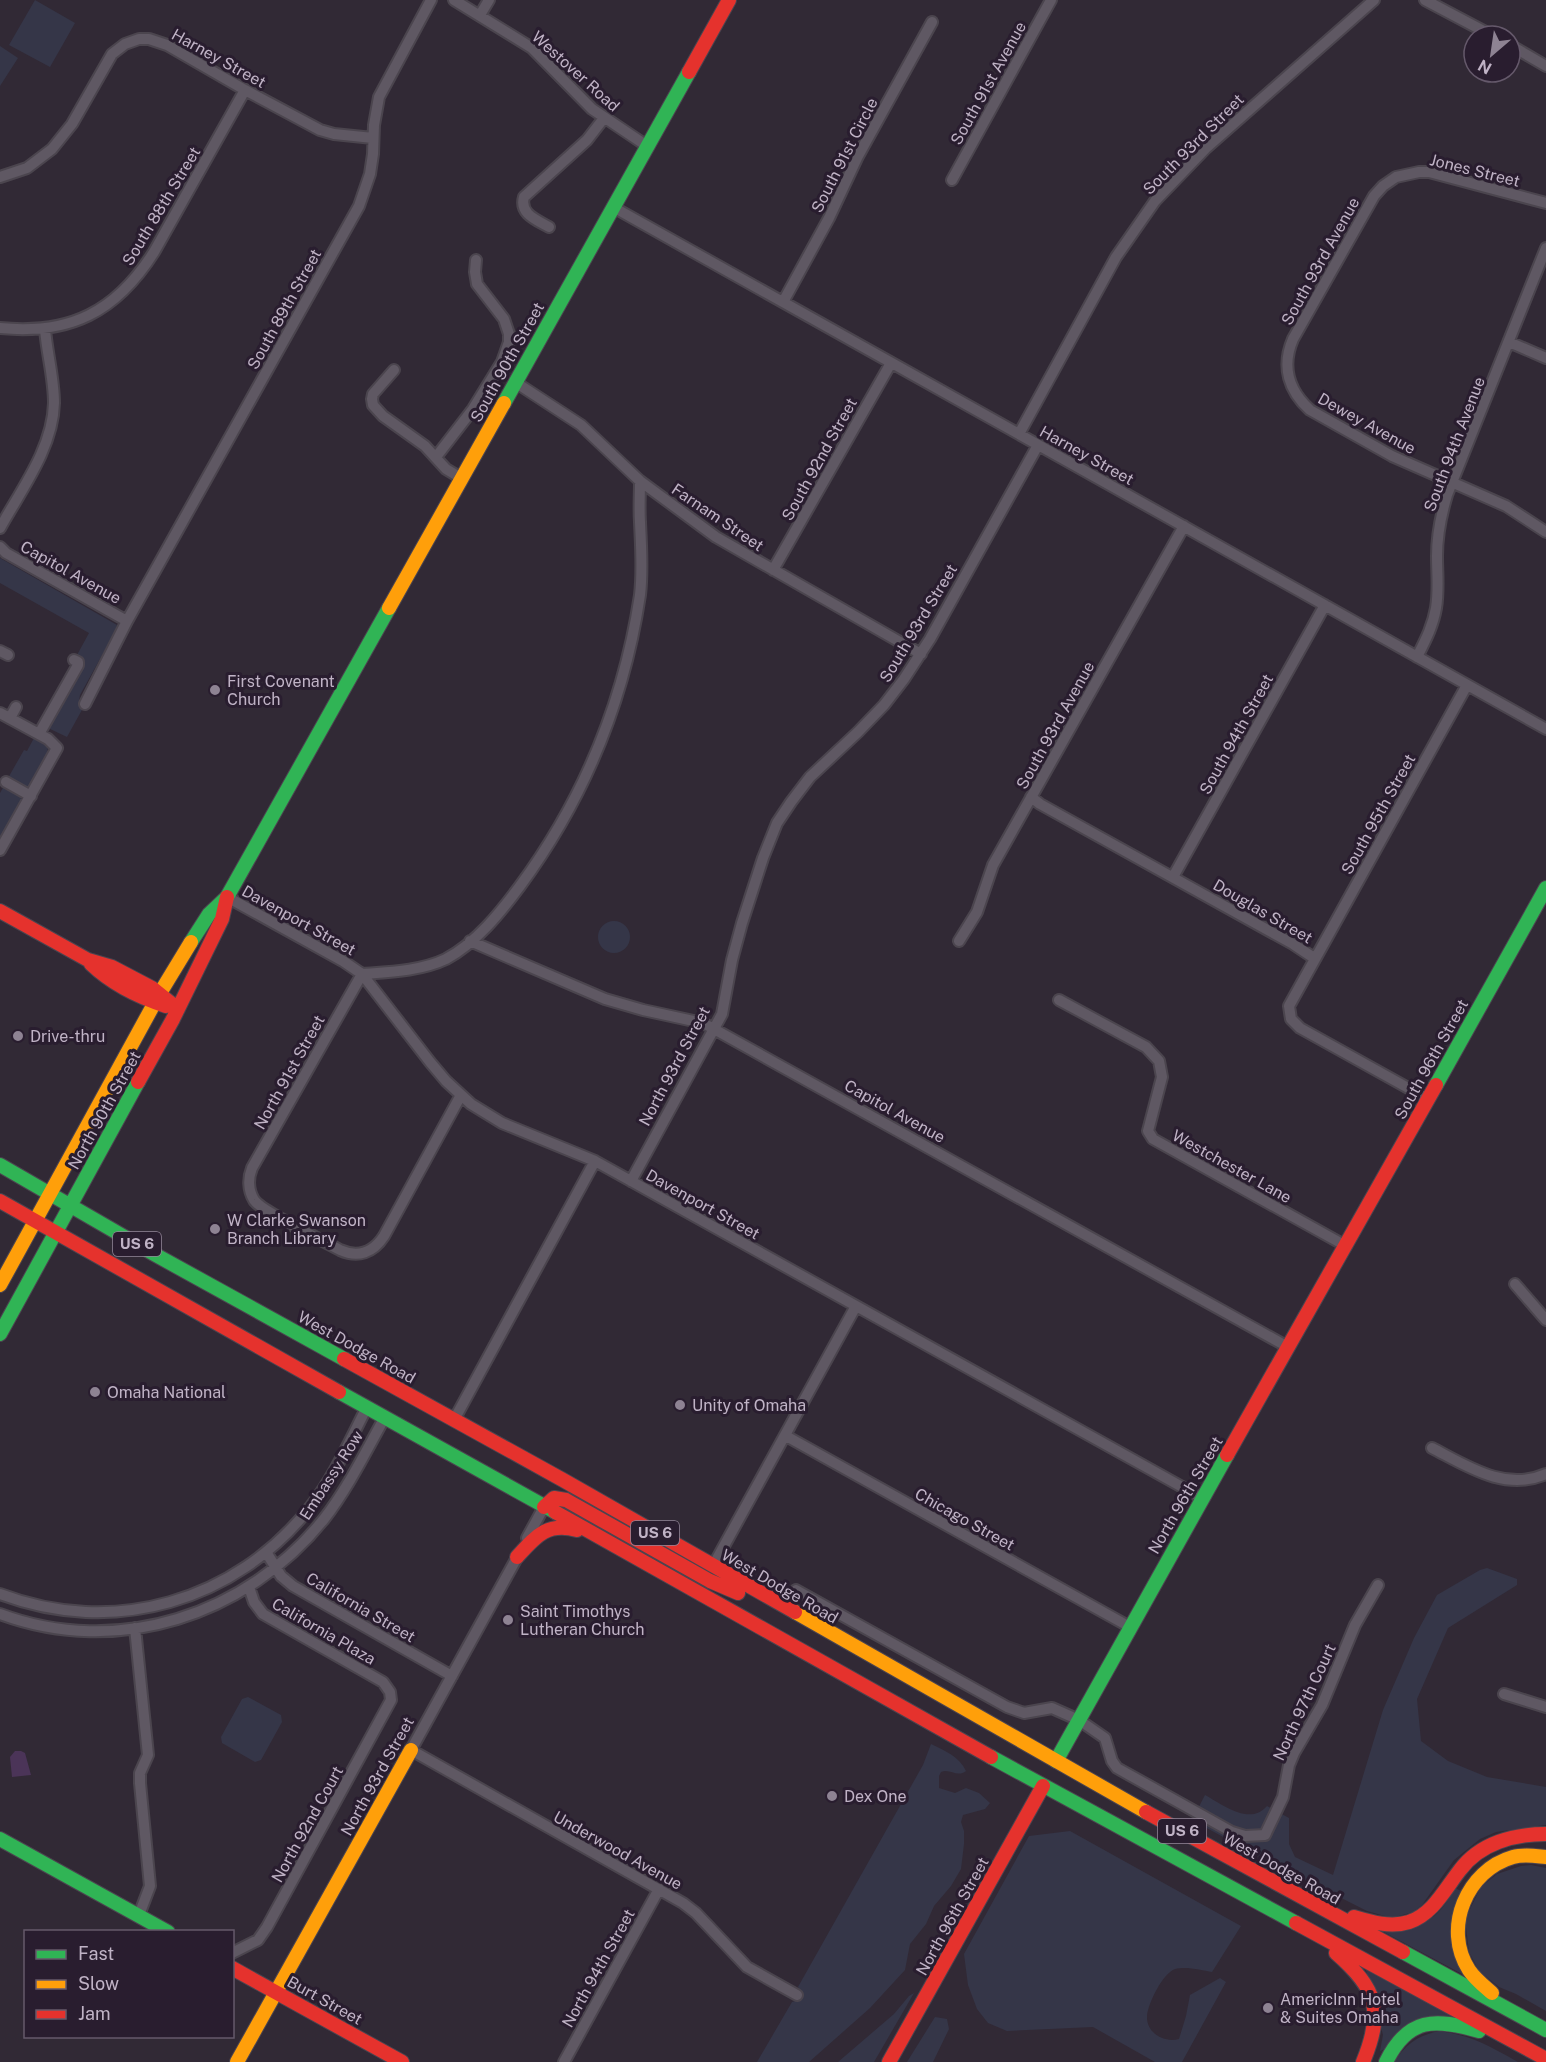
<svg xmlns="http://www.w3.org/2000/svg" width="1546" height="2062" font-family="'Public Sans',sans-serif">
<rect width="100%" height="100%" fill="#312935"/>
<path fill="#353648" d="M35 0 75 23 50 67 9 45Z
M0 46 18 58 0 86Z
M0 558 117 625 116 630 80 695 79 701 83 708 67 737 48 728 83 667 82 658 77 655 89 633 0 583Z
M34 738 48 747 47 754 29 786 24 787 8 778 24 750 27 751Z
M4 786 20 796 22 799 0 838V793Z
M598 937a16 16 0 1 1 32 0a16 16 0 1 1-32 0Z
M1487 1568 1517 1579V1585L1448 1628 1417 1699 1421 1741 1448 1761 1487 1777 1546 1787V1825L1496 1832 1480 1839 1454 1860 1422 1905 1413 1912 1392 1918 1367 1911 1262 1858 1192 1820 1205 1795C1223 1805 1250 1826 1267 1806L1289 1818V1844L1295 1857 1333 1875 1383 1710 1414 1638 1437 1595 1480 1570Z
M248 1697 281 1715 282 1722 261 1760 255 1762 222 1743 221 1737 242 1699Z
M931 1744C945 1751 959 1756 966 1771 957 1778 950 1768 941 1772L939 1776V1788L955 1793 966 1788 979 1793 990 1803 985 1809 963 1815 961 1822 964 1831V1844L961 1869 951 1886 934 1906 926 1924 910 1944 905 1970 870 2008 809 2062H757L792 2002 798 2000 800 1991 798 1987 923 1765Z
M1070 1831 1241 1926 1212 1972C1202 1970 1186 1966 1175 1969 1163 1973 1148 2003 1147 2016 1146 2033 1164 2043 1179 2039L1186 2016 1190 1995 1220 1978 1226 1982 1182 2062H1155L1093 2027 1007 2031 988 2023 977 2009 968 1985 964 1954 1029 1836Z
M1531 1865 1546 1868V2011L1516 1994 1499 1987 1479 1971 1469 1952 1465 1919 1481 1887 1497 1874 1521 1866Z
M1455 1888 1461 1891 1464 1975 1380 1930C1422 1924 1433 1928 1455 1888Z
M1366 1970 1456 2018 1380 2051 1383 2035Z
M914 1993 874 2062H838L894 2014 909 1996Z
M935 2017 947 2019 949 2029 933 2062H907Z
M1440 2031C1473 2036 1489 2046 1518 2062H1394C1406 2044 1418 2035 1440 2031Z"/>
<path fill="#4b3458" d="M15 1751H21L25 1753 31 1775 12 1777 10 1757Z"/>
<g fill="none" stroke-linecap="round" stroke-linejoin="round">
<g stroke="#4b454e" stroke-width="14">
<path id="street" d="M454 0 532 48 592 109 647 146
M1425 0 1493 36
M480 15 489 0
M1510 45 1546 66
M0 177 27 168 52 149 72 124 112 54 125 44 139 39H149L167 45 245 90 320 130 334 134 373 138
M952 180 1051 0
M1546 203 1429 172H1419L1396 177 1383 186 1374 196 1293 339C1281 367 1289 391 1310 410L1392 456 1506 506 1546 532
M613 207 1546 729
M549 227C537 220 519 214 524 197L587 140 604 118
M783 302 829 218 858 156 932 22
M0 328C70 335 116 312 154 252L245 90
M1509 342 1546 358
M394 370 373 394 372 399 373 405 383 416 425 446 446 469 461 478
M515 382 581 425 640 481 716 537 921 654
M1019 434 1116 257 1155 201 1206 148 1374 0
M436 457 473 409 502 362 509 342V334L504 319 477 284 475 272 476 260
M0 528C21 490 53 448 54 403 54 378 47 354 45 329
M0 547 6 553 127 621
M773 570 891 363
M0 651 8 655
M1417 657C1425 641 1433 626 1436 608 1439 590 1437 574 1437 556 1437 535 1441 515 1447 495L1546 248
M85 704 127 621 359 206 370 174 373 154 374 125 379 97 431 0
M0 713 48 739 57 748 0 850
M10 718 16 707
M39 734 78 665V662L74 660
M6 782 31 796
M1031 797 1040 804 1293 944 1314 958
M1173 877 1325 605
M227 897 343 961 362 974 430 1062 446 1081 471 1104 502 1123 595 1161 1202 1498
M470 941 605 999 643 1010 703 1023 1288 1347
M959 941 977 912 993 865 1184 526
M1059 1000 1146 1047 1159 1061 1162 1077 1148 1131 1153 1139 1346 1246
M461 1095 384 1236C373 1253 358 1258 340 1250 324 1241 262 1212 254 1200 248 1190 248 1178 252 1168L362 974C389 972 421 971 446 959 476 943 500 913 520 886 584 799 624 701 640 595 643 570 641 547 640 522 639 508 640 495 640 481
M1428 1099 1300 1028 1291 1019 1289 1006 1467 685
M631 1181 722 1014 732 960 742 923 763 858 777 823 791 802 810 777 858 732 884 705 904 679 930 639 1038 445
M1515 1284 1546 1320
M454 1420 595 1161
M786 1436 1130 1627
M1432 1448C1467 1466 1505 1492 1546 1474
M527 1538 544 1507
M266 1552 281 1576 293 1586 452 1676
M519 1554 411 1750 683 1903 696 1913 747 1967 797 1995
M713 1566 856 1306
M796 1590 1007 1707 1024 1713 1052 1708 1079 1720 1105 1738 1112 1761 1117 1768 1232 1832 1245 1836 1265 1835 1283 1797 1289 1765 1294 1753 1322 1705 1355 1625 1378 1585
M0 1594C113 1637 236 1602 311 1506 334 1477 350 1440 367 1407
M0 1614C118 1658 247 1615 324 1519 348 1488 366 1451 385 1417
M135 1628 148 1755 140 1773V1783L150 1886 139 1915
M1504 1694 1546 1707
M232 1953 258 1940 267 1927 391 1700 390 1692 383 1682 263 1614 254 1602 249 1587
M564 2062 659 1889"/>
</g>
<g stroke="#4b444f" stroke-width="16">
<path id="fast" d="M504 403 689 72
M191 942 209 914 227 897 389 608
M1436 1085 1546 888
M0 1165 154 1254 344 1359
M0 1334 138 1082
M339 1392 555 1512
M991 1757 1296 1923
M1056 1761 1227 1455
M0 1839 168 1932
M1403 1952 1546 2030
M1386 2062C1408 2017 1435 2018 1479 2031"/>
</g>
<g stroke="#4b444f" stroke-width="16">
<path id="slow" d="M389 608 504 403
M0 1285 160 993 191 942
M795 1612 1146 1812
M1492 1993C1484 1986 1475 1979 1469 1970 1442 1928 1467 1870 1513 1857 1524 1854 1535 1856 1546 1857
M237 2062 411 1750"/>
</g>
<g stroke="#4b444f" stroke-width="16">
<path id="jam" d="M689 72 729 0
M0 911 88 960 112 967 152 988 178 1009
M91 964C112 984 138 997 166 1006
M138 1082 173 1019 222 919 227 897
M0 1201 339 1392
M344 1359 563 1480 795 1612
M1227 1455 1436 1085
M544 1507 554 1498 566 1500 710 1581 738 1593
M555 1512 991 1757
M517 1557C536 1536 547 1522 577 1530
M1146 1812 1403 1952
M1354 1917C1371 1922 1391 1928 1409 1922 1433 1914 1445 1889 1460 1870 1480 1843 1514 1834 1546 1834
M1296 1923 1546 2059
M1336 1953C1377 1989 1384 2011 1363 2062
M232 1968 402 2062
M889 2062 1043 1786"/>
</g>
<use href="#street" stroke="#5f5863" stroke-width="10"/>
<use href="#fast" stroke="#30b455" stroke-width="14"/>
<use href="#slow" stroke="#ff9f0a" stroke-width="14"/>
<use href="#jam" stroke="#e5322d" stroke-width="14"/>
</g>
<g fill="#8e8393" stroke="#291d2f" stroke-width="2">
<circle cx="215" cy="690" r="6"/>
<circle cx="18" cy="1036" r="6"/>
<circle cx="215" cy="1229" r="6"/>
<circle cx="95" cy="1392" r="6"/>
<circle cx="680" cy="1405" r="6"/>
<circle cx="508" cy="1620" r="6"/>
<circle cx="832" cy="1796" r="6"/>
<circle cx="1268" cy="2008" r="6"/>
</g>
<g text-anchor="middle" stroke-width="6" stroke-linejoin="round" paint-order="stroke">
<g fill="#291d2f" stroke="#938699" stroke-width="1.5">
<rect x="113" y="1232" width="48" height="24" rx="4.5"/>
<rect x="631" y="1521" width="48" height="24" rx="4.5"/>
<rect x="1158" y="1819" width="48" height="24" rx="4.5"/>
</g>
<g font-size="15" font-weight="bold" fill="#c0b3c6">
<text x="137" y="1249">US 6</text>
<text x="655" y="1538">US 6</text>
<text x="1182" y="1836">US 6</text>
</g>
<g font-size="16" fill="#c0b3c6" stroke="#291d2f">
<text transform="translate(219 58) rotate(29)" y="6">Harney Street</text>
<text transform="translate(576 71) rotate(42)" y="6">Westover Road</text>
<text transform="translate(988 83) rotate(-61)" y="6">South 91st Avenue</text>
<text transform="translate(1193 144) rotate(-45)" y="6">South 93rd Street</text>
<text transform="translate(844 155) rotate(-63)" y="6">South 91st Circle</text>
<text transform="translate(1475 170) rotate(14)" y="6">Jones Street</text>
<text transform="translate(161 206) rotate(-59)" y="6">South 88th Street</text>
<text transform="translate(1320 261) rotate(-61)" y="6">South 93rd Avenue</text>
<text transform="translate(284 309) rotate(-61)" y="6">South 89th Street</text>
<text transform="translate(507 362) rotate(-61)" y="6">South 90th Street</text>
<text transform="translate(1367 423) rotate(29)" y="6">Dewey Avenue</text>
<text transform="translate(1454 444) rotate(-69)" y="6">South 94th Avenue</text>
<text transform="translate(1087 455) rotate(29)" y="6">Harney Street</text>
<text transform="translate(819 459) rotate(-61)" y="6">South 92nd Street</text>
<text transform="translate(718 517) rotate(34)" y="6">Farnam Street</text>
<text transform="translate(71 572) rotate(29)" y="6">Capitol Avenue</text>
<text transform="translate(918 623) rotate(-59)" y="6">South 93rd Street</text>
<text transform="translate(1055 725) rotate(-61)" y="6">South 93rd Avenue</text>
<text transform="translate(1236 734) rotate(-61)" y="6">South 94th Street</text>
<text transform="translate(1378 814) rotate(-61)" y="6">South 95th Street</text>
<text transform="translate(1263 911) rotate(30)" y="6">Douglas Street</text>
<text transform="translate(299 920) rotate(29)" y="6">Davenport Street</text>
<text transform="translate(1431 1059) rotate(-61)" y="6">South 96th Street</text>
<text transform="translate(674 1066) rotate(-62)" y="6">North 93rd Street</text>
<text transform="translate(289 1072) rotate(-61)" y="6">North 91st Street</text>
<text transform="translate(104 1110) rotate(-61)" y="6">North 90th Street</text>
<text transform="translate(895 1111) rotate(29)" y="6">Capitol Avenue</text>
<text transform="translate(1232 1166) rotate(29)" y="6">Westchester Lane</text>
<text transform="translate(703 1204) rotate(29)" y="6">Davenport Street</text>
<text transform="translate(357 1347) rotate(29)" y="6">West Dodge Road</text>
<text transform="translate(331 1475) rotate(-57)" y="6">Embassy Row</text>
<text transform="translate(1185 1495) rotate(-60)" y="6">North 96th Street</text>
<text transform="translate(965 1519) rotate(29)" y="6">Chicago Street</text>
<text transform="translate(780 1586) rotate(30)" y="6">West Dodge Road</text>
<text transform="translate(361 1607) rotate(30)" y="6">California Street</text>
<text transform="translate(324 1631) rotate(30)" y="6">California Plaza</text>
<text transform="translate(1304 1702) rotate(-65)" y="6">North 97th Court</text>
<text transform="translate(377 1776) rotate(-61)" y="6">North 93rd Street</text>
<text transform="translate(307 1824) rotate(-61)" y="6">North 92nd Court</text>
<text transform="translate(618 1850) rotate(29)" y="6">Underwood Avenue</text>
<text transform="translate(1282 1868) rotate(29)" y="6">West Dodge Road</text>
<text transform="translate(952 1916) rotate(-61)" y="6">North 96th Street</text>
<text transform="translate(598 1968) rotate(-61)" y="6">North 94th Street</text>
<text transform="translate(325 2000) rotate(29)" y="6">Burt Street</text>
</g>
<g font-size="16" fill="#c0b3c6" stroke="#291d2f" text-anchor="start">
<text x="227" y="687">First Covenant<tspan x="227" dy="18">Church</tspan></text>
<text x="30" y="1042">Drive-thru</text>
<text x="227" y="1226">W Clarke Swanson<tspan x="227" dy="18">Branch Library</tspan></text>
<text x="107" y="1398">Omaha National</text>
<text x="692" y="1411">Unity of Omaha</text>
<text x="520" y="1617">Saint Timothys<tspan x="520" dy="18">Lutheran Church</tspan></text>
<text x="844" y="1802">Dex One</text>
<text x="1280" y="2005">AmericInn Hotel<tspan x="1280" dy="18">&amp; Suites Omaha</tspan></text>
</g>
</g>
<rect x="24" y="1930" width="210" height="108" fill="#291d2f" stroke="#65596b" stroke-width="1.5"/>
<rect x="36" y="1950" width="30" height="9" fill="#30b455" stroke="#65596b" stroke-width="1.5"/>
<text x="78" y="1960" font-size="18" fill="#c0b3c6">Fast</text>
<rect x="36" y="1980" width="30" height="9" fill="#ff9f0a" stroke="#65596b" stroke-width="1.5"/>
<text x="78" y="1990" font-size="18" fill="#c0b3c6">Slow</text>
<rect x="36" y="2010" width="30" height="9" fill="#e5322d" stroke="#65596b" stroke-width="1.5"/>
<text x="78" y="2020" font-size="18" fill="#c0b3c6">Jam</text>
<g transform="translate(1492 54) rotate(209)"><circle r="28" fill="#291d2f" stroke="#65596b" stroke-width="1.5"/>
<path d="M0-4.5L10 22L0 15L-10 22Z" fill="#8e8393"/>
<text y="-9" font-size="16" font-weight="bold" text-anchor="middle" fill="#c0b3c6">N</text>
</g>
</svg>
